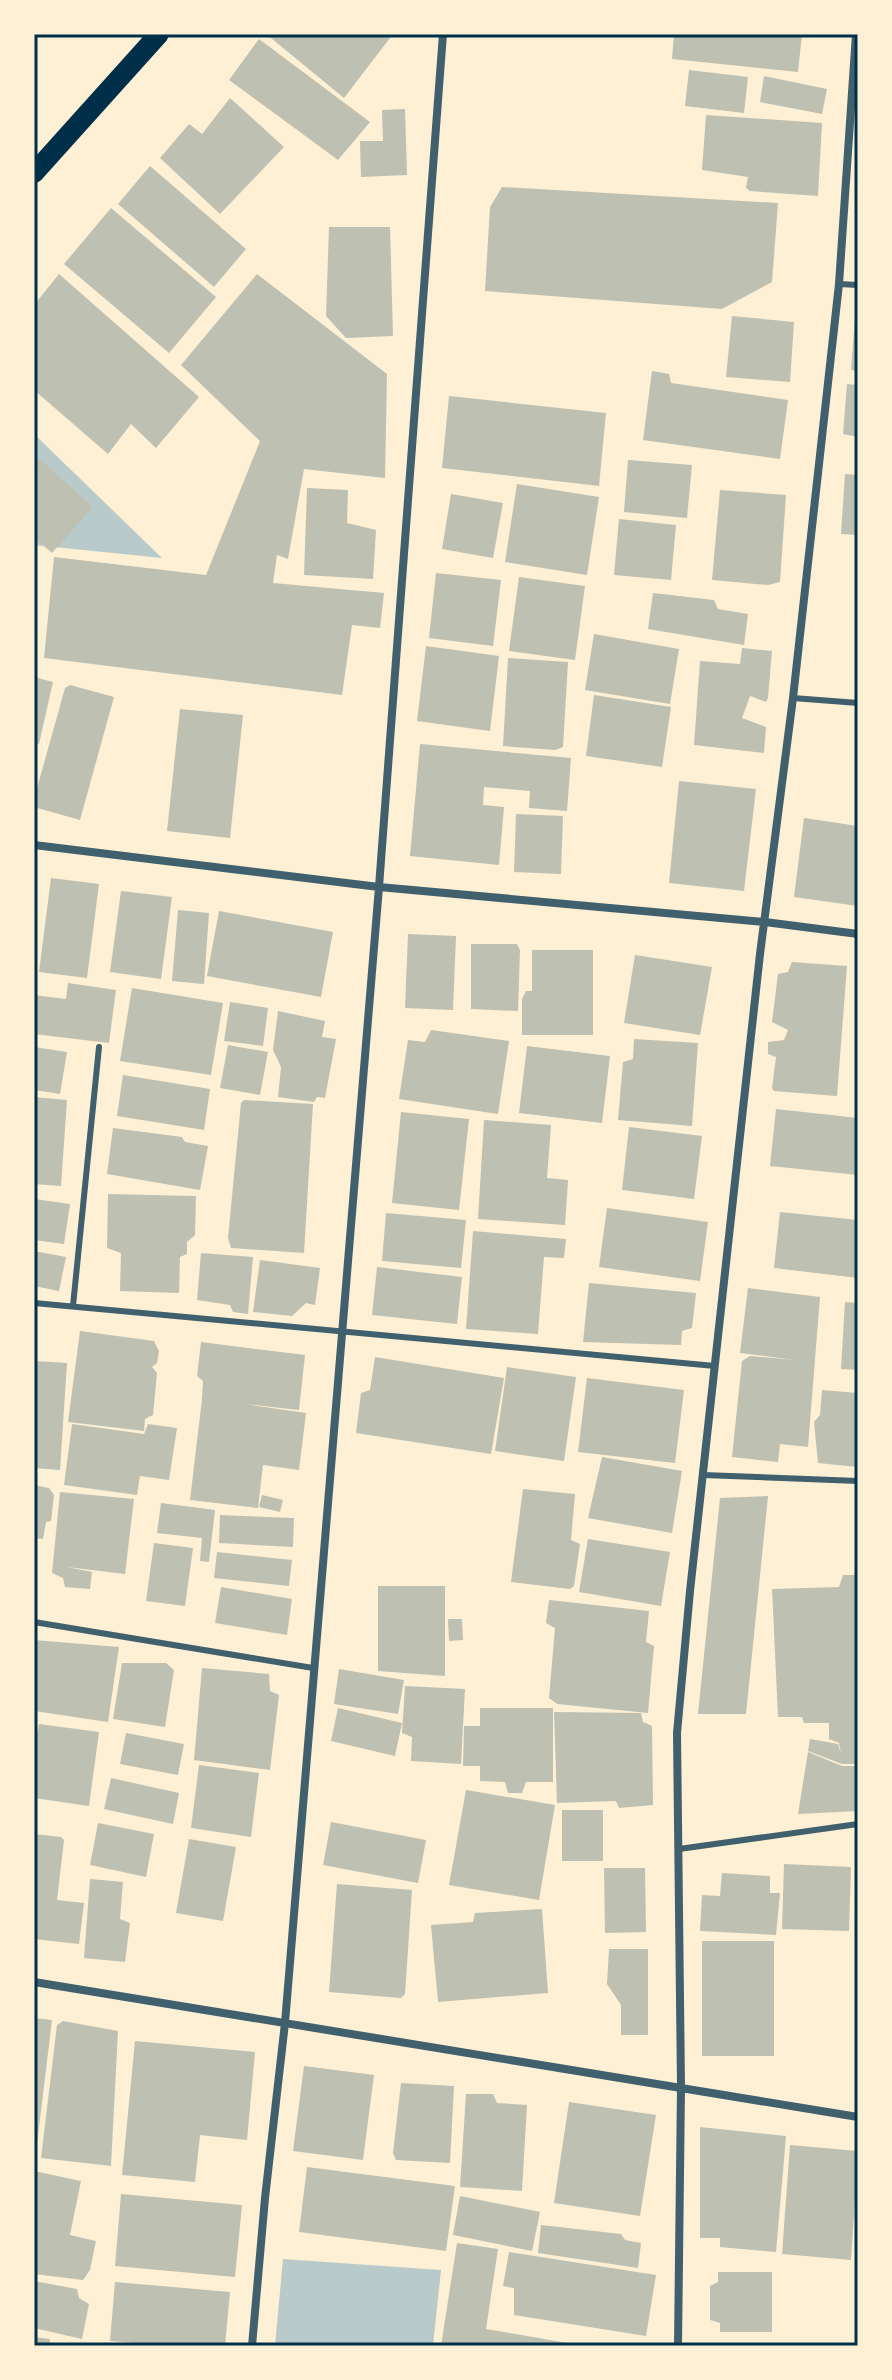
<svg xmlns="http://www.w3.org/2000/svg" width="892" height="2380" font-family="Manrope,sans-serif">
<rect width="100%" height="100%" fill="#fdf0d5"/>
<path fill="#b9caca" d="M34 434 162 558 34 545Z
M283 2259 441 2270 433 2346H275Z"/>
<path fill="#bec0b2" d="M266 34H393L344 98Z
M674 34H802L798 72 672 59Z
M259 39 370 122 338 160 229 80Z
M689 70 748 77 744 113 685 106Z
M764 76 827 89 822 114 760 102Z
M230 98 284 147 220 214 160 158 189 124 202 134Z
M405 109 407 175 361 177 360 141H383L382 110Z
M706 115 822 123 818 196 750 191 746 188 748 177 702 170Z
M150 166 246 249 214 287 118 204Z
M502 187 778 203 772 282 722 309 485 291 490 207Z
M111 208 216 297 169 353 64 264Z
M329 227H390L393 336 346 338 326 316Z
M59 274 199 397 156 448 131 424 108 454 34 390V305Z
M257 274 387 374 385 478 304 469 288 559 277 555 273 583 384 593 380 628 352 625 342 695 44 658 54 557 206 575 260 441 181 365Z
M856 304H858V371L851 370Z
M732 316 794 322 790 382 726 377Z
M652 371 669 374 671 383 788 400 780 459 643 440Z
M847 384 858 385V437L843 434Z
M449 396 606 413 599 486 442 468Z
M34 454 93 507 52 553 34 537Z
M628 460 692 465 687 518 624 512Z
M845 474 858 475V535L841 534Z
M517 484 599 497 587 575 505 562Z
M307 488 348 490 347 523 376 530 373 579 304 575Z
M720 490 786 495 780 582 768 585 712 580Z
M451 494 503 503 493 558 442 549Z
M619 519 676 525 671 580 614 575Z
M436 573 501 580 493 646 429 638Z
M519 577 585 586 575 660 509 651Z
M653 593 714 600 718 609 748 614 744 645 648 629Z
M594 634 679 649 670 704 585 690Z
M426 646 499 656 490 731 417 721Z
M742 648 772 651 768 698 766 702 750 696 742 718 766 727 764 753 694 745 700 661 740 664Z
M508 658 568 662 563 747 555 750 503 746Z
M34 677 53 682 39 744 34 743Z
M70 685 114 697 80 820 34 807V799L65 688Z
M594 695 671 707 662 767 586 756Z
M180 709 243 715 230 838 167 831Z
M420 744 571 758 567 811 529 808 530 791 484 787 483 805 504 807 499 865 410 856Z
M679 781 756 789 744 891 669 883Z
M516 814 563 816 561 874 514 872Z
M804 818 858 826V906L794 897Z
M51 878 99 884 87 978 39 972Z
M121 891 172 897 161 979 110 972Z
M178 910 209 913 204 984 172 981Z
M219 911 333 932 321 997 207 976Z
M408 934 456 936 453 1010 405 1008Z
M471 944H517L520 950 518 1011 471 1009Z
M532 950H593V1035H522V999L526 991H532Z
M635 955 712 967 700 1035 624 1023Z
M792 962 847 966 837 1096 774 1091 772 1088 776 1057 768 1054V1042L784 1040 788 1030 772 1022 778 974 788 972Z
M68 983 116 990 109 1043 34 1034V995L66 999Z
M132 988 223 1003 211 1075 120 1061Z
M230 1002 268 1008 263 1046 224 1041Z
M278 1011 325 1021 322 1037 336 1039 325 1098 317 1097 314 1102 278 1097 281 1067 273 1050Z
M431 1030 509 1041 498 1114 399 1099 408 1040 425 1042Z
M634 1039 698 1043 692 1126 618 1120 623 1062 633 1059Z
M228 1045 268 1052 260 1095 220 1088Z
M527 1046 610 1056 602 1123 519 1113Z
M34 1047 67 1052 60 1094 34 1090Z
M123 1075 210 1089 204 1130 117 1116Z
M34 1097 67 1100 61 1186 34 1184Z
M244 1100 313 1104 304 1253 231 1248 228 1238 241 1103Z
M776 1109 858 1118V1175L770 1166Z
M401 1112 469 1119 459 1210 392 1203Z
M484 1120 551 1125 547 1178 568 1180 565 1225 478 1219Z
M629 1127 702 1136 694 1199 622 1190Z
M113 1128 182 1137 185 1142 208 1146 200 1190 107 1174Z
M108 1194 196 1196 195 1235 187 1242V1254L180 1257 179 1293 120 1291 121 1253 107 1248Z
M34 1199 70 1204 64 1244 34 1240Z
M607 1208 708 1222 700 1281 599 1267Z
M780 1212 858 1220V1278L774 1268Z
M386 1213 466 1220 461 1268 382 1261Z
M473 1231 566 1239 564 1258 544 1257 538 1334 466 1329Z
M34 1251 66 1257 59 1291 34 1286Z
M201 1253 253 1257 248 1314 233 1312 230 1305 197 1300Z
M260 1260 320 1268 315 1305 306 1303 292 1316 253 1312Z
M377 1267 462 1277 457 1324 372 1315Z
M589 1283 696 1293 692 1328 682 1331 681 1345 583 1342Z
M748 1288 820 1297 808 1447 780 1444 778 1462 732 1457 742 1361 750 1356 796 1360 740 1353Z
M845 1302 858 1303V1370L841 1369Z
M80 1331 154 1341 159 1351 157 1363 152 1367 157 1373 153 1415 145 1419 144 1431 68 1422Z
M201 1342 305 1355 299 1410 244 1404 306 1413 299 1470 263 1465 258 1508 190 1500 202 1399 203 1381 197 1376Z
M375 1357 504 1378 491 1454 356 1433 361 1393 370 1390Z
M34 1361 67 1363 60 1470 34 1468Z
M507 1367 576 1377 564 1461 495 1451Z
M587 1378 684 1390 675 1463 578 1452Z
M822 1390 858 1393V1467L818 1463 814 1422 820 1415Z
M72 1424 144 1434 148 1424 177 1428 169 1480 140 1476 137 1495 64 1485Z
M602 1457 682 1471 672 1533 588 1518Z
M34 1485 49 1488 54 1495 51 1521 46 1522 43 1539 34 1538Z
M523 1489 575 1494 571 1540 580 1544 574 1586 570 1589 511 1582Z
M60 1492 134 1499 125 1574 67 1567 92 1572 90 1589 65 1587 63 1578 52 1573Z
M262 1495 283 1500 280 1512 259 1507Z
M768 1496 746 1714H698L720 1498Z
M161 1503 215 1510 209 1562 200 1561 202 1538 157 1533Z
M220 1515 294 1518 293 1547 219 1543Z
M588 1539 670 1552 661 1606 579 1592Z
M154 1543 193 1548 185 1606 146 1601Z
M217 1552 292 1560 289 1586 214 1578Z
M843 1575H858V1764H842L808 1751 810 1739 838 1744 841 1754 839 1743 829 1739V1723H804L802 1717H778L772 1589 839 1587Z
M378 1586H445V1676L378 1671Z
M221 1587 292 1599 287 1635 215 1623Z
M549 1600 649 1611 646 1642 654 1646 648 1713 557 1704 549 1698 555 1628 546 1623Z
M448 1619H462L463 1640 449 1641Z
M34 1640 119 1647 108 1722 34 1711Z
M122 1663H166L174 1670 165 1727 113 1719Z
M202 1668 269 1674 270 1691 279 1695 270 1770 194 1760Z
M339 1669 404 1680 398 1714 334 1704Z
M405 1686 465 1689 461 1764 411 1761 412 1737 402 1733Z
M338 1708 402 1723 395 1756 331 1741Z
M480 1708H553V1782H526L522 1793H508L505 1782 480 1781V1766H463L464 1726H480Z
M554 1712 641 1713 643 1722 652 1726 653 1805 619 1808 616 1801 557 1803Z
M39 1724 99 1732 89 1806 34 1798V1750Z
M126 1733 184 1744 178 1775 120 1764Z
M808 1752 842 1766H858V1811L798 1814Z
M199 1765 259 1773 251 1837 191 1828Z
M111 1778 179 1793 173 1824 104 1809Z
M466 1790 555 1805 539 1900 449 1885Z
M562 1810H603V1861H562Z
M331 1822 426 1840 418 1883 323 1865Z
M98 1823 154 1834 146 1877 90 1865Z
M34 1834 61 1837 64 1840 57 1900 84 1903 79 1944 34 1939Z
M189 1839 236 1847 223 1921 176 1913Z
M784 1864 851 1867 849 1931 782 1929Z
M604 1868H645L646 1932 605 1933Z
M722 1873 770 1876V1893H780L776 1935 700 1931 702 1895 720 1896Z
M90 1879 123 1882 120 1919 130 1923 125 1962 84 1958Z
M337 1884 412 1890 405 1994 401 1998 329 1992Z
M542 1909 548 1993 438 2002 431 1925 473 1922 475 1913Z
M702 1941H774V2056H702Z
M609 1949H648V2035H621V2005L607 1984Z
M34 2018 52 2020 37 2144 34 2148Z
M63 2021 118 2031 111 2166 41 2158 57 2025Z
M135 2041 255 2052 247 2140 200 2135 195 2182 122 2175Z
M304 2066 374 2075 363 2160 293 2151Z
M401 2083 454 2086 450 2163 396 2160 393 2153Z
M466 2094H493L497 2103 527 2105 522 2191 460 2187Z
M569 2102 656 2115 640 2216 554 2203Z
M700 2127 786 2136 776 2252 720 2247V2238H700Z
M790 2145 858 2151 851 2260 782 2254Z
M307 2167 455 2186 446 2251 299 2232Z
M34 2171 81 2181 70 2235 96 2241 90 2270 83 2280 34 2274Z
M121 2194 242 2205 235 2277 115 2266Z
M460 2196 540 2212 532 2251 453 2235Z
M541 2225 621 2234 625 2240 641 2243 638 2268 538 2253Z
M457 2243 498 2249 486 2329 585 2346H441Z
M509 2252 656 2275 646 2336 514 2315V2288L503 2286Z
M718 2272H772V2332H720V2323L710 2320V2286L718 2282Z
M34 2281 77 2289 79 2298 89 2304 82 2339 34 2328Z
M115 2282 230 2292 225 2346H173L110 2341Z
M34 2337 50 2339 49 2346H34Z"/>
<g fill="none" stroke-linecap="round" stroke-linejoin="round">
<path stroke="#3f606c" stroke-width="6" d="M839 284 858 285
M793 698 858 703
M34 1303 715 1366
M73 1306 99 1047
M703 1475 858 1481
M34 1622 313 1668
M679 1849 858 1824"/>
<path stroke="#3f606c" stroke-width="8" d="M34 845 379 887 765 922 858 934
M34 1982 858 2117
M252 2346 265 2198 285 2023 379 887 443 34
M678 2346 681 2087 677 1733 690 1591 760 954 793 698 839 284 856 34"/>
<path stroke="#003049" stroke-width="20" d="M34 173 159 34"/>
</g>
<rect width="892" height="2380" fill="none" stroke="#fdf0d5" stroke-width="72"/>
<rect x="36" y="36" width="820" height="2308" fill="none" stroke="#003049" stroke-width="3"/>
</svg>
